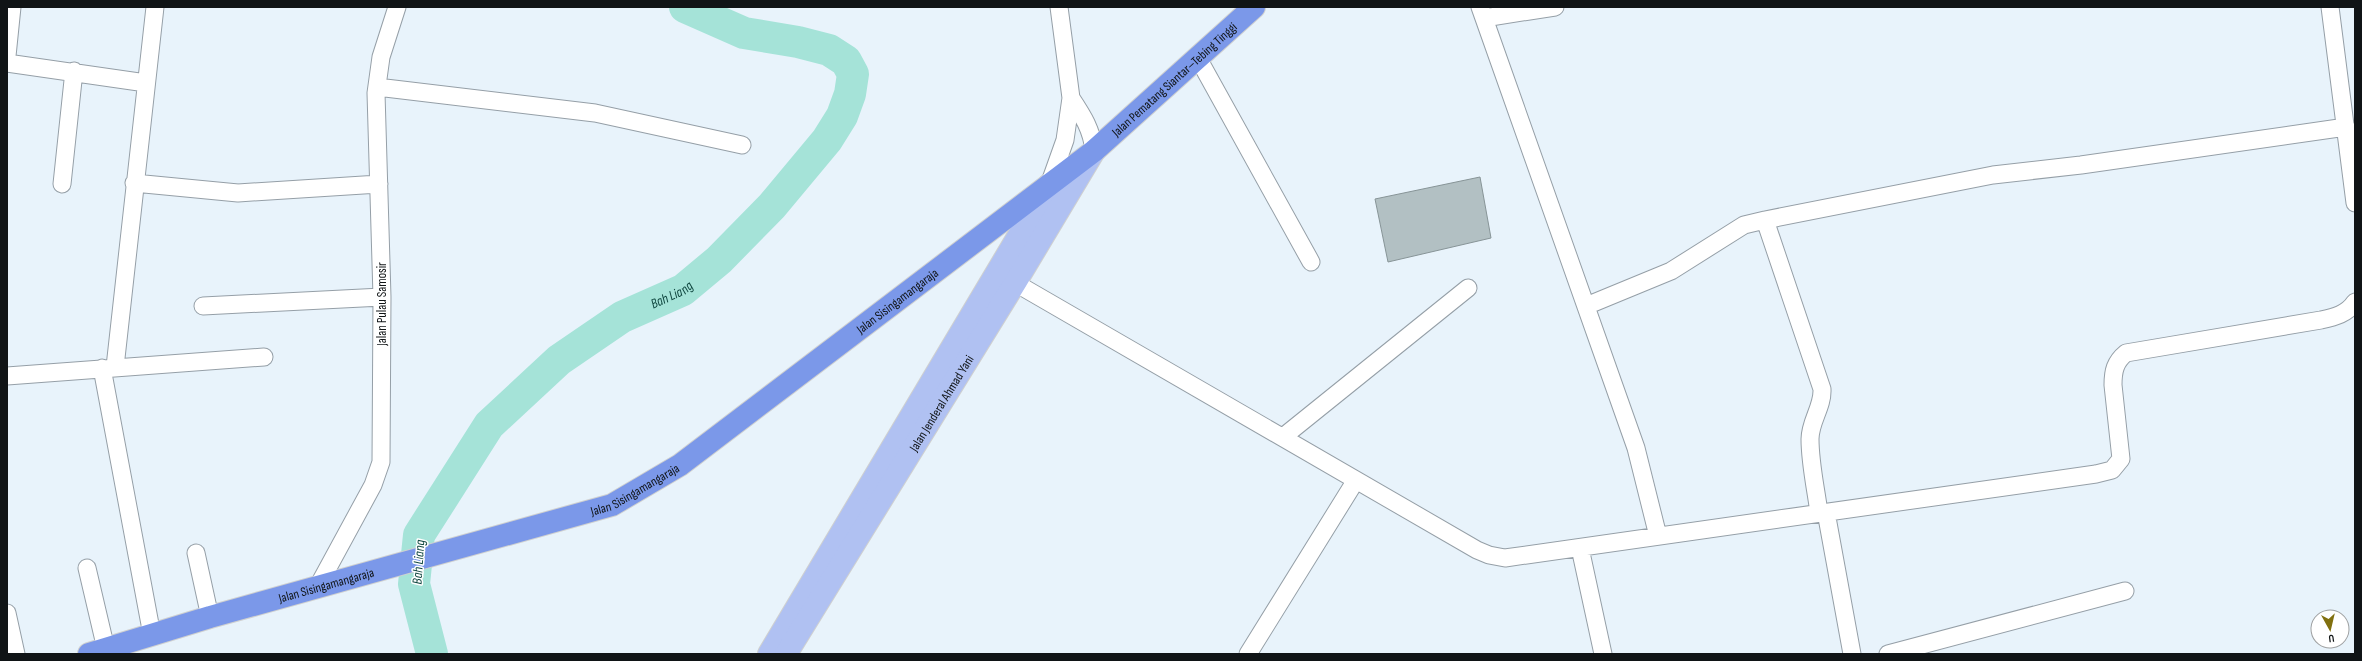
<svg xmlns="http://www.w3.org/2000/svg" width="2362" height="661" font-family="'Sofia Sans Condensed',sans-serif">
<rect width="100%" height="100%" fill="#e8f3fb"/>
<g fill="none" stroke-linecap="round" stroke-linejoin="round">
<path stroke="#a5e3d8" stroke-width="32" id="s1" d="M432 654 414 584 419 535 489 425 559 360 622 317 683 290 719 260 772 206 827 140 842 116 850 94 853 74 846 61 829 50 798 42 744 33 685 7"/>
</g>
<path fill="#b2c0c3" stroke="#879497" d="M1480 177 1491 238 1388 262 1375 199Z"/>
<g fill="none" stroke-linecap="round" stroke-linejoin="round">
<g stroke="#959fa7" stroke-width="19">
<path id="minor" d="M1480 7 1636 448 1658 536
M2330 7 2355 203
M1484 18 1555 7
M7 56 12 7
M1198 58 1311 262
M7 63 146 83
M377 87 595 113 742 145
M1071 98C1083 116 1092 130 1094 151
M134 183 238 193 379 184
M62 184 74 71
M1049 185 1065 140 1071 98 1059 7
M1765 220 1822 389C1823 407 1810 421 1810 439 1810 464 1816 489 1819 513
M1005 277 1477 550 1489 555 1505 558 2096 474 2112 470 2121 459 2113 385C2113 371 2115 362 2126 353L2321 320C2335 317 2347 314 2355 302
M203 306 382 297
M1586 306 1671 271 1744 225 1765 220 1993 175 2081 165 2346 127
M115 367 155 7
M102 368 152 635
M7 376 264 357
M1283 437 1468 288
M1826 512 1852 654
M1580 548 1603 654
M196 553 210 617
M87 568 106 649
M317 588 373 485 381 462 382 297 376 93 381 57 397 7
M7 613 16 654
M1248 654 1356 480
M1888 654 2125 591"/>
</g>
<g stroke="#cfd0d0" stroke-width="24">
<g id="major">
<path d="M769 654 1049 185"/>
<path id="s2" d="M786 654 1015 283 1094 151"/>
</g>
</g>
<g stroke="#cfd0d0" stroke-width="24">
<g id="highway">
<path id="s3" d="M89 654 210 617 612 505 680 465 1094 151 1254 7"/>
</g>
</g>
<use href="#minor" stroke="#fff" stroke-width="17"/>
<use href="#major" stroke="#b0c1f2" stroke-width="22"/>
<use href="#highway" stroke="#7b98e9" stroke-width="22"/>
</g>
<g text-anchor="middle" stroke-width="3" stroke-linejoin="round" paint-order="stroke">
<g font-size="13" fill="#101416" stroke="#fff">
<text dy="5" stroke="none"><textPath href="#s3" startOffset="1250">Jalan Pematang Siantar–Tebing Tinggi</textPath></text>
<text dy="5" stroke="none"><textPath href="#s3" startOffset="895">Jalan Sisingamangaraja</textPath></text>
<text transform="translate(381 304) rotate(-90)" y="5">Jalan Pulau Samosir</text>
<text dy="5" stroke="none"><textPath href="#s2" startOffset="295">Jalan Jenderal Ahmad Yani</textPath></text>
<text dy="5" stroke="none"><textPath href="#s3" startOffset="571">Jalan Sisingamangaraja</textPath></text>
<text dy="5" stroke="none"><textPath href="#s3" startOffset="247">Jalan Sisingamangaraja</textPath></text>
</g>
<g font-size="14" font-style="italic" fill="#114841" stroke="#fff">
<text dy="5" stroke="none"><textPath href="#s1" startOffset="478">Bah Liang</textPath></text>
<text transform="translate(418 562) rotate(-86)" y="5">Bah Liang</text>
</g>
</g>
<rect width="2362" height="661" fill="none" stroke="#101416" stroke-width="16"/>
<g transform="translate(2330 629) rotate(172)"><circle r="19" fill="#ffffff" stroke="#9fa1a2"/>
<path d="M0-3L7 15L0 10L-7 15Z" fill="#81700f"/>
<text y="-6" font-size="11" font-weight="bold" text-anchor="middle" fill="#101416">U</text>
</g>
</svg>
